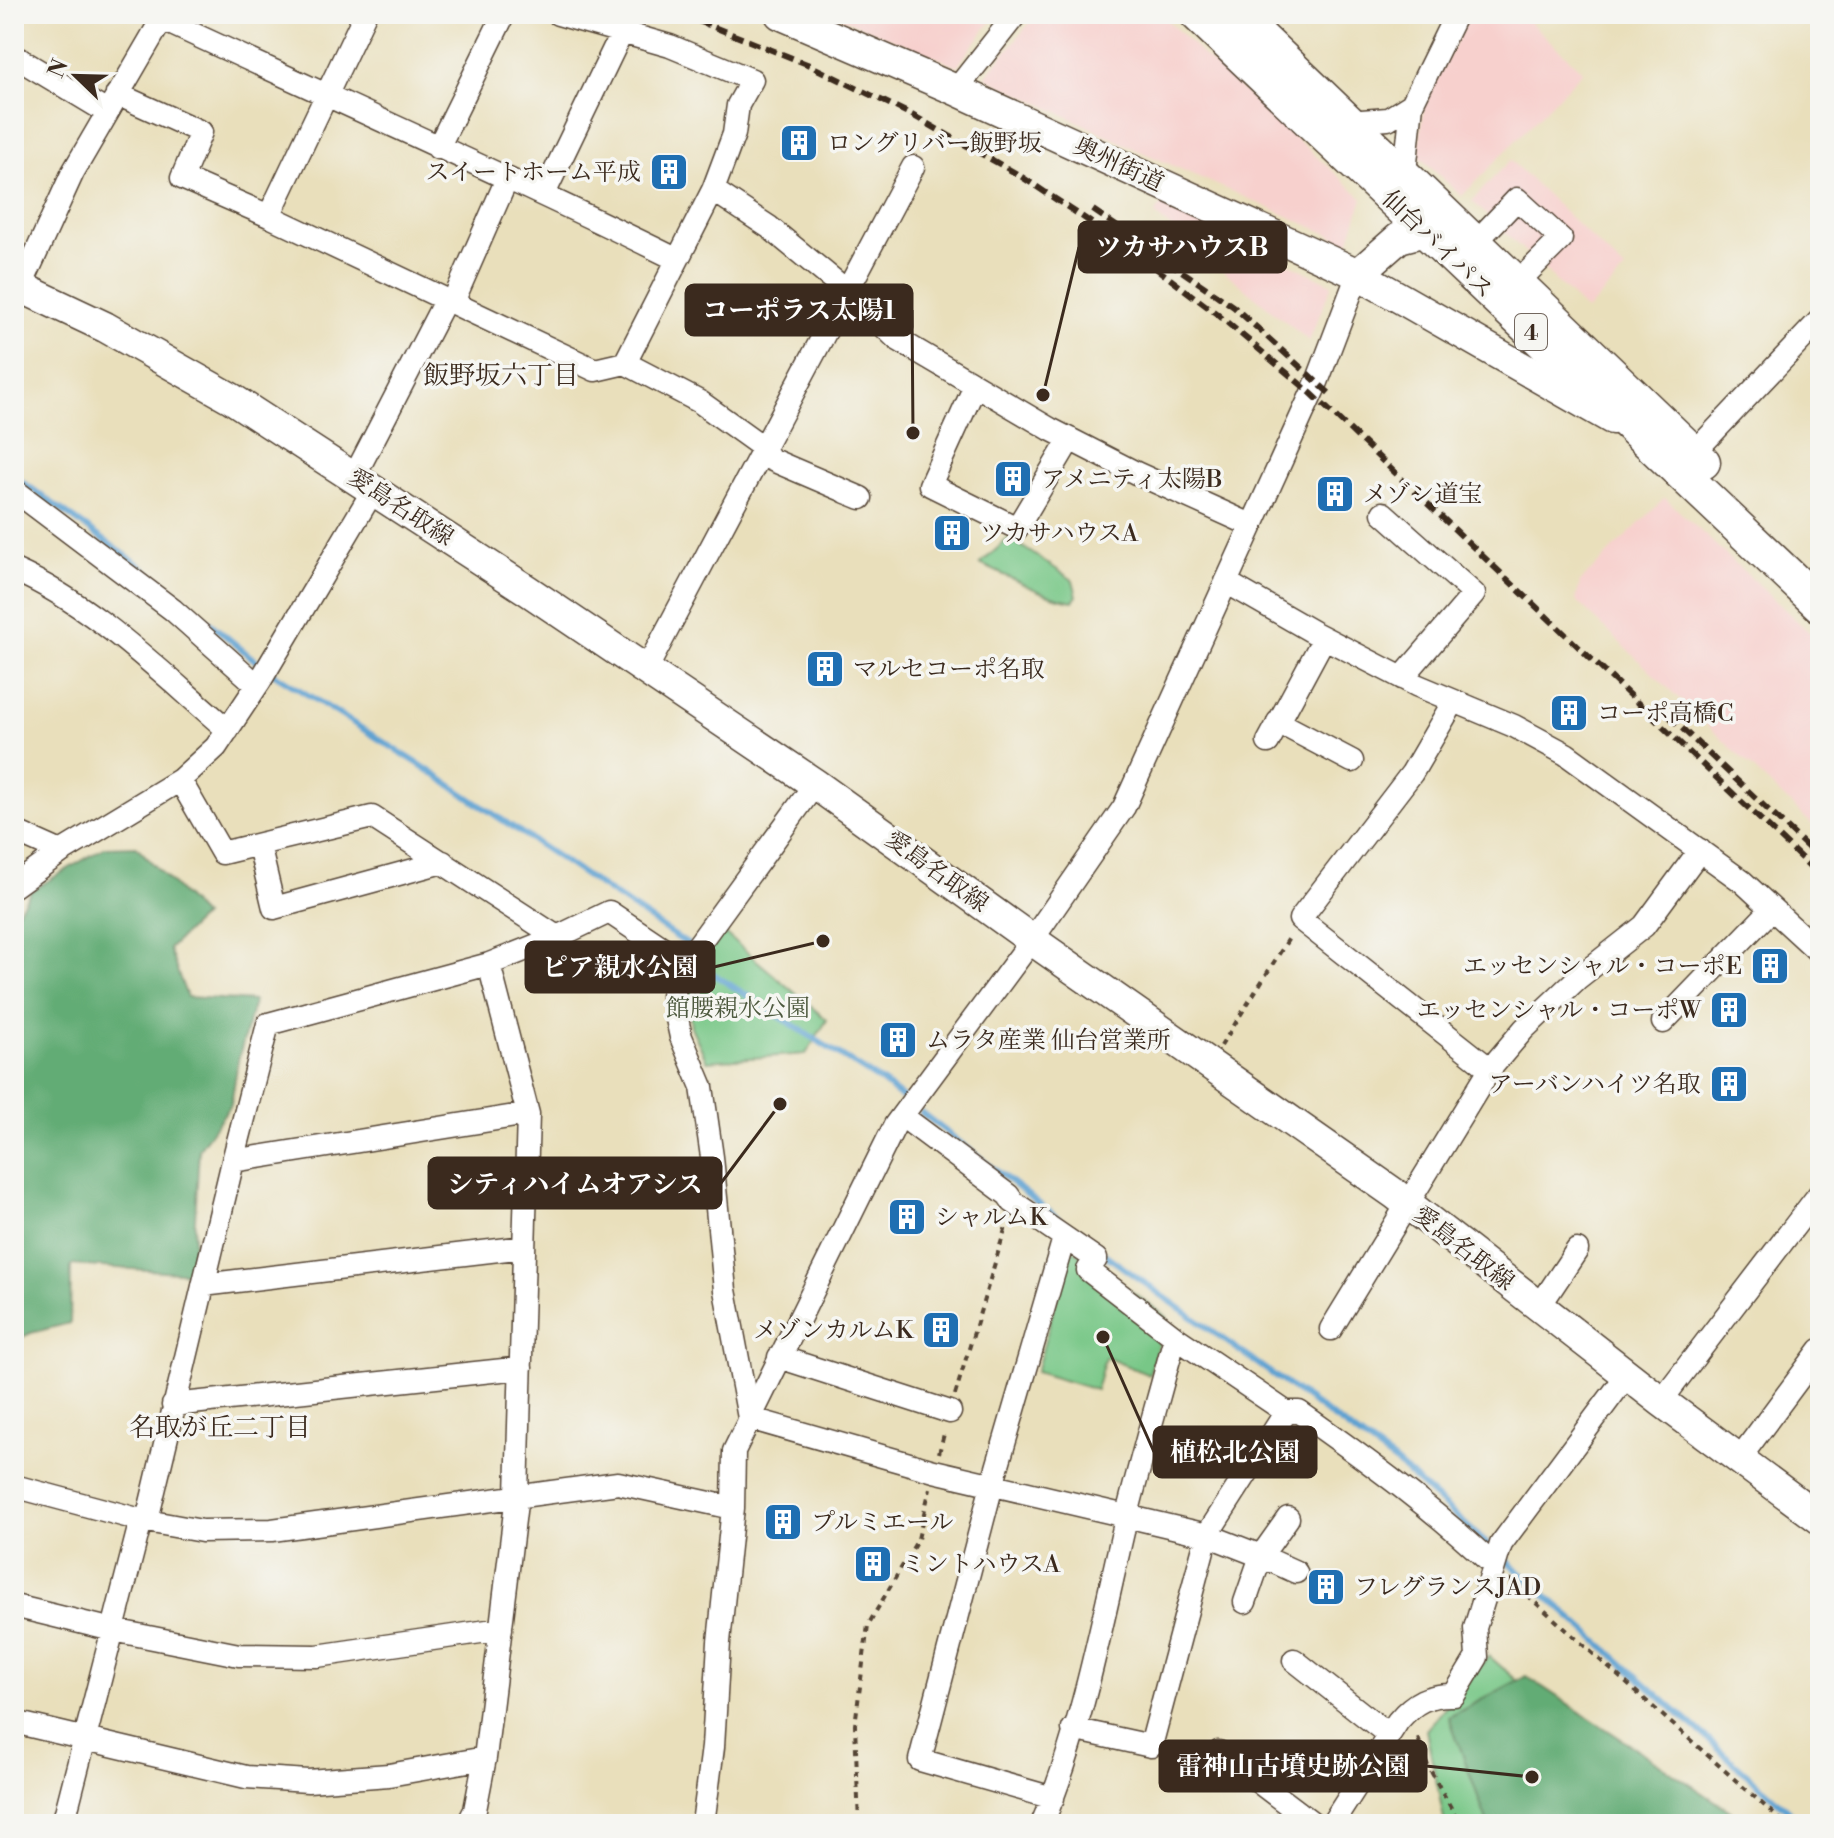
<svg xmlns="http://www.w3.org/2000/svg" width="1834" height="1838" font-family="'Libre Bodoni','Noto Serif JP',serif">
<rect width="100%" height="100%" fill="#f6f6f2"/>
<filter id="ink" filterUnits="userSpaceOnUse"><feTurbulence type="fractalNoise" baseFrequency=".0125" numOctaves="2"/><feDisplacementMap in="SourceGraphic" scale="16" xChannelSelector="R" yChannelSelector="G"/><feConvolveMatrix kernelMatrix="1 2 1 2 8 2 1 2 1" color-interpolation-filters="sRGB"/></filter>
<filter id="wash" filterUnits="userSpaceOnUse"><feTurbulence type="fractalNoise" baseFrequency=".006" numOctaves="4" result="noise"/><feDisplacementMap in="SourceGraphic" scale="32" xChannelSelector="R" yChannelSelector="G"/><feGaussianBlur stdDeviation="1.8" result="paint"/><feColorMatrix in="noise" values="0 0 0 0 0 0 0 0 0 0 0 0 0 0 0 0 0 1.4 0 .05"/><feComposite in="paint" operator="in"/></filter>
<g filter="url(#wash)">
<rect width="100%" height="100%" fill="#e9dfbb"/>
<path fill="#f7d0cd" d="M831 14H997L957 66Z
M1037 14H1161L1206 58 1363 198 1349 243 1135 149 985 77Z
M1470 14H1521L1583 71 1462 196 1418 156 1424 106Z
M1510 160 1625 270 1587 311 1472 201Z
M1163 203 1332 284 1309 341 1154 214Z
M1665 498 1820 642V832L1576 601 1580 582Z"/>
<path fill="#78c787" stroke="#5a7852" stroke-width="2" d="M1009 538 1073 580 1077 596 1073 601C1040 596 1011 577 980 564Z
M722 931 827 1020 806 1054 707 1061 691 1027 687 986Z
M1071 1248 1167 1317 1149 1375 1105 1357 1096 1390 1036 1372Z
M1489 1656 1681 1824H1445L1426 1730Z"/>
<path fill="#62ac74" stroke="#4e6b49" stroke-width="2" d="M136 846 203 916 169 949 187 997 254 1001 238 1061 231 1104 199 1149 192 1273 71 1265 70 1323 31 1333 14 1341V917L31 891 105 847Z
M1526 1676 1750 1824H1488L1449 1717Z"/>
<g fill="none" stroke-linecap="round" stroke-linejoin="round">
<path stroke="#5da1d1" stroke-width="6" d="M14 476 142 567 262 666
M271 672 419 764 690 946
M696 955 707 970 882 1082 903 1098
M922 1113 1069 1227
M1100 1251 1394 1461 1492 1548
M1504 1558 1803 1824"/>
</g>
</g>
<g filter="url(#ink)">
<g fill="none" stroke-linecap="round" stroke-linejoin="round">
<g stroke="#554536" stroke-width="25">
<path id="minor" d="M161 19C333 99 506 175 676 259
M14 56 107 112
M956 90 1016 14
M117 94 201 132 182 178 269 216 595 370 625 363 713 190 734 134 738 105 752 80 670 46 558 14
M1348 122 1388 119 1412 104
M438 148 504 14
M1404 182 1412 104 1456 14
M713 190 769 227 848 292 897 339 1050 429 1136 473 1251 525
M544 194 623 30
M269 216 365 14
M1475 243 1517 199 1561 239 1517 283
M21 286 73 172 165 14
M453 302 507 179
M625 363 700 402 764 448 770 459 861 498 846 492
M975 386 930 485 1017 528 1070 439
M1686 461 1820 320
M354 477 446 299
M14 490 173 610 257 685
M1383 513 1474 594 1402 678
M14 570C96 606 160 672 228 730
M1226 582 1313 632 1416 685 1514 726 1566 754 1743 882 1820 953
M646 670 913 167
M1454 701 1412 773 1300 919 1490 1069
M1278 722 1352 761
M1268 742 1324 638
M180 780 222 853 372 817 557 937
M14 831 61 852
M259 845 274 908 443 862
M14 886 61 852 180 780 216 747 260 681 374 489
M685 963 815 784
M489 964 557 937 609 912 685 963 672 996 681 1037 702 1087 712 1157 725 1290 749 1418 934 1471 1207 1535 1261 1556 1288 1518
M1663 1022 1772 909
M902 1116 1008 1195 1013 1202 1096 1259 1088 1270 1175 1337 1286 1412 1207 1535 1151 1746 1073 1729
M233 1161 528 1114
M203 1285 524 1247
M1539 1307 1577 1250
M1331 1329 1490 1069 1524 1029 1578 978 1644 926 1700 850
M779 1357 950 1412
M1661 1401 1820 1193
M173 1405 521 1368
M1286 1412H1299C1367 1460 1433 1508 1493 1565
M1739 1459 1820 1350
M14 1486 141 1520 202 1531 272 1530 618 1483 733 1508
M147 1520 233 1161 268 1024 489 964 528 1114 517 1495 485 1758 475 1810 468 1824
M1245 1602 1261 1556 1296 1572
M14 1606 113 1630 239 1655 317 1656 501 1629
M1294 1660 1389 1735
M14 1722 246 1777 308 1781 389 1775 485 1758
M1219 1752 1314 1824
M1053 1798 920 1760 992 1485 1064 1238
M63 1824 141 1520
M703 1824 713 1747 719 1642 733 1508 734 1451 895 1125 1032 940 1124 807 1317 382 1358 274
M1042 1824C1083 1727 1102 1621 1126 1519 1141 1458 1159 1397 1175 1337
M1332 1824 1398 1721C1414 1702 1429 1694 1454 1695L1477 1657 1475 1628 1501 1544 1627 1375"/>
</g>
<g stroke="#554536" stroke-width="33">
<path id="major" d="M780 14 956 90 1358 274 1612 419
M1358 274 1399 238 1425 231 1443 220
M14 284 105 327 231 398 527 590 815 784 1032 940 1395 1194 1661 1401 1820 1519"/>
</g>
<g stroke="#554536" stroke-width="37">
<path id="highway" d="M1197 14 1820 605
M1236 14 1703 462"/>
</g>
<path stroke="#554536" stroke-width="4" stroke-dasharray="6 6" stroke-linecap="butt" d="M1221 1046 1291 935
M955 1395 1007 1223
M939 1453 945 1430
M1509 1579 1785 1824
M1418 1738 1428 1766 1460 1824
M859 1824 855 1725 868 1625 918 1539 930 1488"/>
<use href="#minor" stroke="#fff" stroke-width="22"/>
<use href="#major" stroke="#fff" stroke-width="30"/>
<use href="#highway" stroke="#fff" stroke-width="34"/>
<path stroke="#3b2a1e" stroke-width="6" stroke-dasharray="12 6" stroke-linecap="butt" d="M681 14 807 64 912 115 1019 175 1125 245 1217 314 1311 393 1820 876
M1093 210 1234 307 1329 393
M1669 716 1820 859"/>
</g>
</g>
<defs>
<g id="building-square" transform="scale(2)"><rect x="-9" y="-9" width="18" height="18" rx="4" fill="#1f6fb2" stroke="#f6f6f2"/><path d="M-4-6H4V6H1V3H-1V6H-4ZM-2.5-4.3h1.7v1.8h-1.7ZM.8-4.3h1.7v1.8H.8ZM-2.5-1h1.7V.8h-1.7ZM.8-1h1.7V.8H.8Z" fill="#fff"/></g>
</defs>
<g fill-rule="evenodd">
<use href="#building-square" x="799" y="143"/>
<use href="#building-square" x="669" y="172"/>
<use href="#building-square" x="1013" y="479"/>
<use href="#building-square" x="1335" y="494"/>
<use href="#building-square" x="952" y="533"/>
<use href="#building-square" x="825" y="669"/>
<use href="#building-square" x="1569" y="713"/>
<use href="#building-square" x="1770" y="966"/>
<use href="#building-square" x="1729" y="1010"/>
<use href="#building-square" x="898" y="1040"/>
<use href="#building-square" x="1729" y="1084"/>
<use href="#building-square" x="907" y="1217"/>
<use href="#building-square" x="941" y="1330"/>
<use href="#building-square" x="783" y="1522"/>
<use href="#building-square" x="873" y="1564"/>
<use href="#building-square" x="1326" y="1587"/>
</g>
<g text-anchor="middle" stroke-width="7" stroke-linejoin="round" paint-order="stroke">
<rect fill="#f6f6f2" stroke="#73675e" stroke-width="2" x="1515" y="314" width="32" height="36" rx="6"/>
<g font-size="22" font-weight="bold" fill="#3b2a1e">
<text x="1531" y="340">4</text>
</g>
<g font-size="24" fill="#3b2a1e" stroke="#f6f6f2" text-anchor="start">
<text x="827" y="151">ロングリバー飯野坂</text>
<text x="641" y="180" text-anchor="end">スイートホーム平成</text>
<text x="1041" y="487">アメニティ太陽B</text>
<text x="1363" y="502">メゾン道宝</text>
<text x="980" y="541">ツカサハウスA</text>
<text x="853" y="677">マルセコーポ名取</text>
<text x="1597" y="721">コーポ高橋C</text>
<text x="1742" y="974" text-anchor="end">エッセンシャル・コーポE</text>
<text x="1701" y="1018" text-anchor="end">エッセンシャル・コーポW</text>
<text x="926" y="1048">ムラタ産業 仙台営業所</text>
<text x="1701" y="1092" text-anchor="end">アーバンハイツ名取</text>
<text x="935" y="1225">シャルムK</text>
<text x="913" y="1338" text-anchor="end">メゾンカルムK</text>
<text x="811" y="1530">プルミエール</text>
<text x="901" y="1572">ミントハウスA</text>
<text x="1354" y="1595">フレグランスJAD</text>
</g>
<g font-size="24" fill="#3b2a1e" stroke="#f6f6f2">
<text transform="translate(1119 164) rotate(25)" y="8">奥州街道</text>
<text transform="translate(1438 244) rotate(44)" y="8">仙台バイパス</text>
<text transform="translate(401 507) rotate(33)" y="8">愛島名取線</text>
<text transform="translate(937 871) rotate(36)" y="8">愛島名取線</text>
<text transform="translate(1464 1248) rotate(38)" y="8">愛島名取線</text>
</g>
<g font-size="24" fill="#4d593e" stroke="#f6f6f2">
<text x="738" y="1016">館腰親水公園</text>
</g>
<g font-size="26" fill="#3b2a1e" stroke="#f6f6f2">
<text x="501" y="384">飯野坂六丁目</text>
<text x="220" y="1436">名取が丘二丁目</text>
</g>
</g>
<path fill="none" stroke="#3b2a1e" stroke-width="3" d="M1043 395L1079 247M913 433L912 310M823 941L714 967M780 1104L721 1183M1103 1337L1154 1452M1532 1777L1426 1766"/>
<g fill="#3b2a1e" stroke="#f6f6f2" stroke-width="3">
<circle cx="1043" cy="395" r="8"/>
<circle cx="913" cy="433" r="8"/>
<circle cx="823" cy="941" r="8"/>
<circle cx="780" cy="1104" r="8"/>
<circle cx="1103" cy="1337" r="8"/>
<circle cx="1532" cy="1777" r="8"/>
</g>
<g fill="#3b2a1e" stroke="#3b2a1e" stroke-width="3">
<rect x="1079" y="222" width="207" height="50" rx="8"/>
<rect x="686" y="285" width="226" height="50" rx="8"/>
<rect x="526" y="942" width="188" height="50" rx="8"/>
<rect x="429" y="1158" width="292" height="50" rx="8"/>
<rect x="1154" y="1427" width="162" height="50" rx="8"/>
<rect x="1160" y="1741" width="266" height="50" rx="8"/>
</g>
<g font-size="26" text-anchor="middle" font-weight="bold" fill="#fff">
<text x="1182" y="256">ツカサハウスB</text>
<text x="799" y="319">コーポラス太陽1</text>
<text x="620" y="976">ピア親水公園</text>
<text x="575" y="1193">シティハイムオアシス</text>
<text x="1235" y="1461">植松北公園</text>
<text x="1293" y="1775">雷神山古墳史跡公園</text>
</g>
<rect width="1834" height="1838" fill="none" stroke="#f6f6f2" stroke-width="48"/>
<g transform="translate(76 76) rotate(293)" stroke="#f6f6f2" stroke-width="6" paint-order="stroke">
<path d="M0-6L14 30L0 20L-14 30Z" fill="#3b2a1e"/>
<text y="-12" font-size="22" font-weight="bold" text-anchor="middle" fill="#3b2a1e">N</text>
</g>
</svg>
